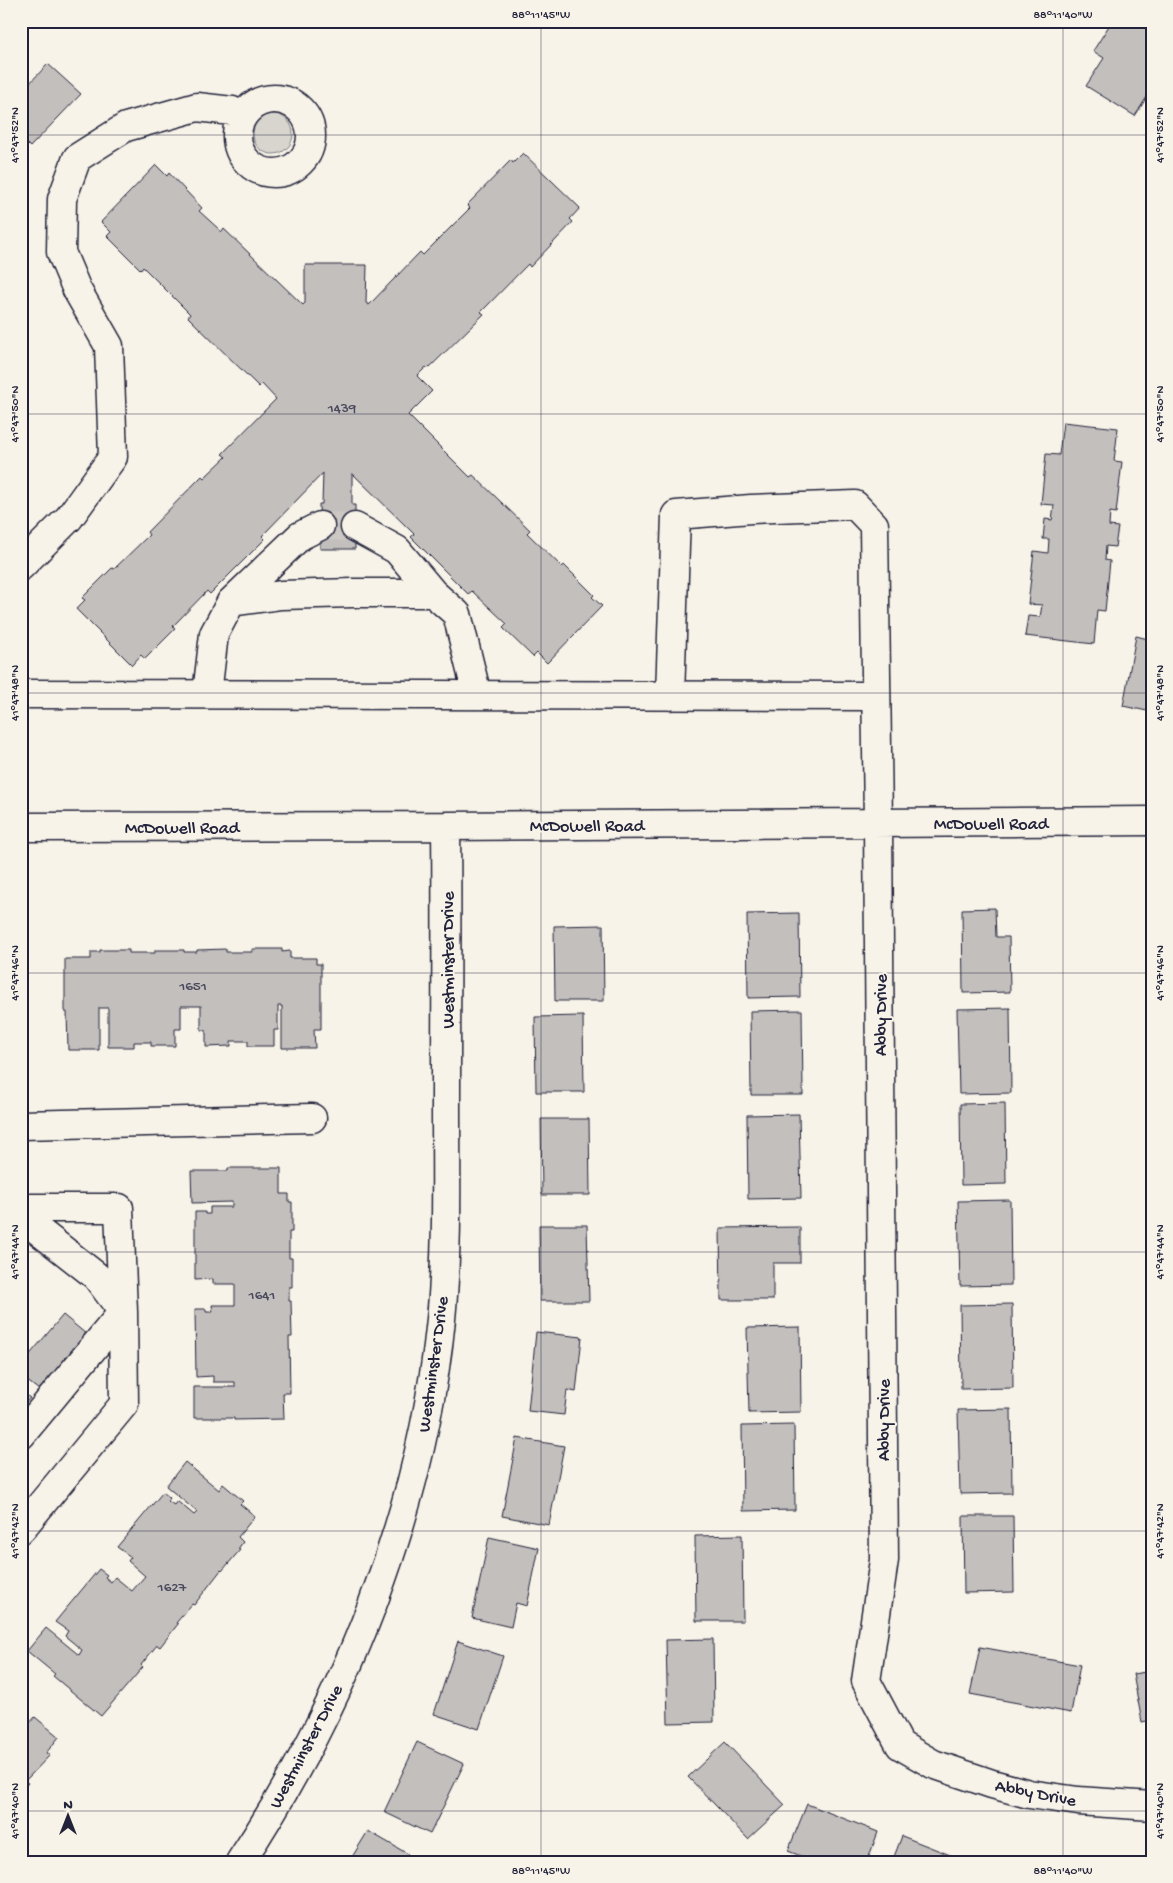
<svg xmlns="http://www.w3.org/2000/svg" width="1173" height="1883" font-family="'Gochi Hand',sans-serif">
<rect width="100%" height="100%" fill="#f7f3e8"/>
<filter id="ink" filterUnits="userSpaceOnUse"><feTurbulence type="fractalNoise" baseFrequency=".02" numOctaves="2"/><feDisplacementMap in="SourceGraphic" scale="10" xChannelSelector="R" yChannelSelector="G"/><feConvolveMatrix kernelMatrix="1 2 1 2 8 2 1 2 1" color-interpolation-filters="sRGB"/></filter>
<g filter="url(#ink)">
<path fill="#d8d5cf" stroke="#7d7c85" d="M253 134a20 20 0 1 1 40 0a20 20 0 1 1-40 0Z"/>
<path fill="#c2bfbd" stroke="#22223b" d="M1112 21H1152V89L1135 116 1086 86 1104 58 1093 51Z
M48 64 81 94 30 147 21 138V92Z
M523 153 580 208 570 219 573 222 530 267 528 264 481 312 484 314 428 369 426 367 417 376 432 391 408 415 470 477 473 475 530 530 527 533 562 567 564 565 594 595 592 597 602 606 547 663 537 653 533 657 503 628 507 624 472 591 468 594 411 537 414 534 352 473V505H355V549H320L319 504H322L323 473 262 536 265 539 210 594 207 591 172 627 175 629 145 659 141 655 132 665 76 609 85 600 82 598 112 568 114 569 149 535 147 532 202 476 204 478 226 457 222 454 276 399 262 384 259 387 188 317 190 314 143 267 141 270 107 236 111 232 101 222 156 165 167 176 169 173 202 208 199 211 222 232 224 229 303 305 305 303V265H367L366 303 369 305 420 252 423 255 470 208 467 205 511 160 513 163Z
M1063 422 1118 428 1114 461 1122 462 1116 513 1110 512 1109 526 1118 527 1115 547 1106 546 1105 560 1110 561 1105 611 1097 610 1094 644 1025 636 1028 616 1040 617 1042 605 1028 604 1034 551 1048 553 1049 539H1043L1045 519 1052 520 1054 505 1041 504 1046 454 1059 455Z
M1136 636 1152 640V712L1123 706Z
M995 908 996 937H1009L1010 992 963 993 962 909Z
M799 913 800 997 748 998 747 914Z
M603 925 604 1001H555L554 926Z
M226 949V952H252V949H282V952L290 951V958H316V964H321V1029H314L315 1048H282V1006H278V1030H274V1046H248V1041H231V1046L206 1047V1030H201V1006H181V1029H175V1046H151V1042H134V1047H108V1008H99V1050H68L67 1012H65V959H91V952H100V950H129V953H155V950H184V952H197V950Z
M1010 1008 1011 1093 959 1094 957 1009Z
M802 1010 803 1095H751L750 1011Z
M583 1016 584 1092H536L535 1017Z
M1005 1103 1006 1184 961 1185 960 1104Z
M799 1114 801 1198 748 1199 747 1115Z
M541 1119H589L590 1195H542Z
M228 1168H281V1194H289V1202H292V1232H289V1258H292V1287H289V1301H291L292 1337H289L290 1393H283L284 1419 234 1420V1418H194V1387H235V1382H213V1376L196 1377 195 1309H206V1312H213L212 1305H235V1284H213V1279L195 1280V1212H205V1214H210V1207H232V1202L192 1203 191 1171H228Z
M1010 1200 1011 1285 960 1286 958 1201Z
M539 1225H587L589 1301H540Z
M800 1227V1263H773V1300H721L720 1228Z
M1012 1304 1013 1388 961 1389 960 1305Z
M63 1315 86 1334 39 1390 21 1376V1365Z
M800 1327 801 1412 749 1413 747 1328Z
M536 1332 582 1337 576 1392 567 1390 564 1415 528 1411Z
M21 1391 30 1398 21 1408Z
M1011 1409 1012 1493 960 1494 958 1410Z
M794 1425 795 1510 743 1511 742 1426Z
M517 1438 564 1446 549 1525 502 1516Z
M185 1462 219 1490 223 1484 243 1501 240 1504 255 1516 238 1537 243 1542 238 1549 240 1550 222 1571 221 1570 194 1605 192 1604 176 1623 178 1624 160 1647 157 1645 141 1665 143 1667 101 1716 53 1676 55 1674 27 1651 46 1628 79 1655 82 1650 65 1636 68 1631 55 1622 99 1569 107 1575 105 1577 111 1582 115 1577 132 1591 145 1576 128 1561 131 1557 117 1547 163 1492 170 1498 168 1501 174 1505 177 1501 194 1515 197 1512 166 1486Z
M963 1516H1013L1014 1592 964 1593Z
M742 1535 743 1621H696L695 1536Z
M489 1537 539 1548 527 1606 516 1603 511 1627 472 1618Z
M713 1639 714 1722 668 1723 666 1640Z
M458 1641 503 1656 479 1729 434 1714Z
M980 1647 1080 1665 1071 1713 970 1694Z
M1152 1671V1720L1142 1722 1133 1674Z
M21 1708 27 1713 21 1720Z
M35 1717 59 1737 46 1753 50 1755 25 1781 28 1783 21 1791V1733Z
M417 1742 464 1764 430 1834 384 1812Z
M725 1742 785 1805 748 1839 688 1777Z
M807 1804 878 1832 867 1862H816L788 1851Z
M368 1831 408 1854 403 1862H349Z
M902 1836 968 1862H892Z"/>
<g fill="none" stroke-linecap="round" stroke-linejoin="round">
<path stroke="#ccc9c5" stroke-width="28" stroke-dasharray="28 14" stroke-linecap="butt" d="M320 526 355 527"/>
<g stroke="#22223b" stroke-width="31">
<path id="minor" d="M237 136a37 37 0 1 1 74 0a37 37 0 1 1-74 0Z
M355 527 397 550 433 593
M21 566 69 518 113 457 109 346 77 290 61 252 62 199 77 158 126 127 197 107 232 111 242 115
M231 602 300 536 320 526
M21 694 876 696
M207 694 214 634 231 602 281 595 353 593H433L457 614 477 695
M670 696 676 515 751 509 855 505 874 525 878 823 884 1560 866 1681 900 1745 933 1764 992 1784 1029 1794 1078 1801 1152 1806
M21 827 446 826 1152 821
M21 1125 312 1118
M21 1208H119L123 1312 124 1404 21 1529
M21 1217 96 1276 123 1312 21 1435
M240 1862C346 1702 422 1511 441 1319 448 1247 446 1175 446 1103 446 1010 447 918 446 826"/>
</g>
<use href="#minor" stroke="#f7f3e8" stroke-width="28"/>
</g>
</g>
<path fill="none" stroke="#22223b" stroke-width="1" stroke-opacity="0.45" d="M541 21V1862M1063 21V1862M21 135H1152M21 414H1152M21 693H1152M21 973H1152M21 1252H1152M21 1531H1152M21 1811H1152"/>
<g text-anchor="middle" stroke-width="4" stroke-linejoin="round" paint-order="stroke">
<g font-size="15" fill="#4a495c">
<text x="342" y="412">1439</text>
<text x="193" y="990">1651</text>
<text x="262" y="1299">1641</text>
<text x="172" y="1591">1627</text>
</g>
<g font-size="18" fill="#22223b" stroke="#f7f3e8">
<text x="991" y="829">McDowell Road</text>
<text x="587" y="831">McDowell Road</text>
<text x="182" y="833">McDowell Road</text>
<text transform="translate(447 960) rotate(-90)" y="6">Westminster Drive</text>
<text transform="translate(880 1015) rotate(-90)" y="6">Abby Drive</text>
<text transform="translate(432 1364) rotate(-82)" y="6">Westminster Drive</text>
<text transform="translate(883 1420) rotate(-90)" y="6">Abby Drive</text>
<text transform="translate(305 1746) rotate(-62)" y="6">Westminster Drive</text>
<text transform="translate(1036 1792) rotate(11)" y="6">Abby Drive</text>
</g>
</g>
<rect width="1173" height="1883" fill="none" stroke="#f7f3e8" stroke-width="55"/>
<g transform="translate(68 1816)" stroke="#f7f3e8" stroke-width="4" paint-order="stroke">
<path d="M0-4L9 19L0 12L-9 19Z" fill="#22223b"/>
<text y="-8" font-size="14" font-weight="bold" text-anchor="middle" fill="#22223b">N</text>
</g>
<rect x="28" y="28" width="1118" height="1828" fill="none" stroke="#22223b" stroke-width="2"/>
<g font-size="12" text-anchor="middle" fill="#22223b">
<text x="541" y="18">88°11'45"W</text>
<text x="1063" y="18">88°11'40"W</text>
<text transform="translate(14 135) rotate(-90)" y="4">41°47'52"N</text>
<text transform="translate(1159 135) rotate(-90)" y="4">41°47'52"N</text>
<text transform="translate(14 414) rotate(-90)" y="4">41°47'50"N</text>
<text transform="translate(1159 414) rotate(-90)" y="4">41°47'50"N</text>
<text transform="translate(14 693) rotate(-90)" y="4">41°47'48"N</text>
<text transform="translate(1159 693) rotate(-90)" y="4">41°47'48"N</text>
<text transform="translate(14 973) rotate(-90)" y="4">41°47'46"N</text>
<text transform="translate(1159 973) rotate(-90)" y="4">41°47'46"N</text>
<text transform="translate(14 1252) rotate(-90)" y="4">41°47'44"N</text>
<text transform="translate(1159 1252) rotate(-90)" y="4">41°47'44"N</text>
<text transform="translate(14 1531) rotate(-90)" y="4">41°47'42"N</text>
<text transform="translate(1159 1531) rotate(-90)" y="4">41°47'42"N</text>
<text transform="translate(14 1811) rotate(-90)" y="4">41°47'40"N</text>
<text transform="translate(1159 1811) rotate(-90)" y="4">41°47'40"N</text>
<text x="541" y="1874">88°11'45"W</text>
<text x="1063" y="1874">88°11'40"W</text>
</g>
</svg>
